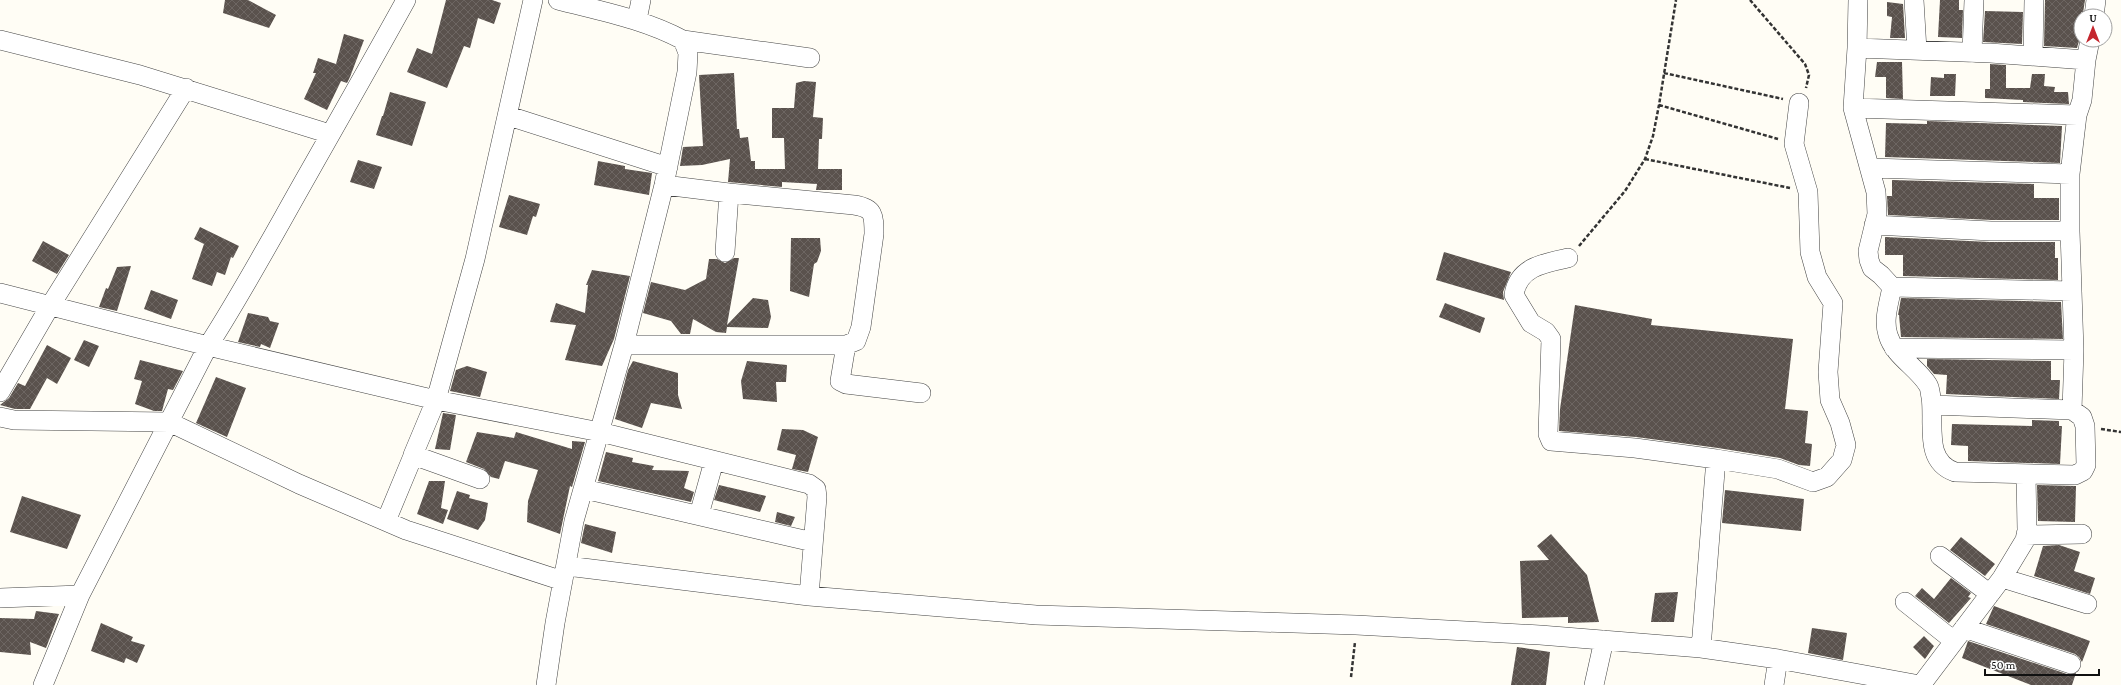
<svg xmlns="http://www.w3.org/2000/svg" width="2121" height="685" font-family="'Crimson Pro',serif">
<defs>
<pattern id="building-cross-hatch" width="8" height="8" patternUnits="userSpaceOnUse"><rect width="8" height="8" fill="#5a524d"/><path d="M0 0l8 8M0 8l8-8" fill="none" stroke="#6d6662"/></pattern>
</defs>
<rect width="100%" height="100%" fill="#fffdf5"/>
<path fill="url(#building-cross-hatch)" d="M225 0H248L276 15 269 28 223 13Z
M446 0H492L501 3 494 24 478 18 470 48 464 46 447 88 407 72 417 48 432 54Z
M1940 0H1959V10H1963L1962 38 1938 37Z
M2045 0H2085L2083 13 2081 12V34L2077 48 2044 46Z
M1887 2 1903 4 1905 38H1890L1892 17 1887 16Z
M1985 11 2023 12 2022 44 1983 42Z
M344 34 364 40 350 77 347 83 341 81 327 110 304 99 316 73H313L318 58 336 64Z
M1877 62H1902L1903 99 1886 98V77H1875Z
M1990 64 2006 65V88H2030L2032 74H2045L2044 86 2055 87 2054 92H2068L2069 104 2023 102V100L1985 98V89H1990Z
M734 73 737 129H739L740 138 748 137 751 161H755V169H785L784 138H772V108H794L796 83 804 81 816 82 813 117 823 118 822 139H819L818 169H842V190H816L817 184 782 182V187L728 182 730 159 702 165 680 166 683 147 703 146 699 75Z
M1944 74H1956L1955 96H1930L1931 77 1944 78Z
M390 92 426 102 412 146 376 135 382 116H383Z
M1927 121 2062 126 2060 163 1885 157 1886 123 1927 124Z
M358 160 382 167 374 189 350 182Z
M598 161 625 166V169L652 173 649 195 594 185Z
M1892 180 2034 184V198H2059V220H1991L1888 215 1887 196H1892Z
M509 195 540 204 536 217 533 216 527 235 499 227Z
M200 227 239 246 233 258 231 257 225 275 217 272 212 286 192 279 204 244 194 239Z
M1885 237 1990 242H2055V258H2058V280L1903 276V255H1885Z
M791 238H820L821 251 817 262 814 264 809 297 790 291Z
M43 241 69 255 57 274 32 261Z
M1444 252 1511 272 1503 292 1504 300 1436 280Z
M734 258H739L727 325 753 298 768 300 771 317 768 328 727 327 726 333 716 332 693 319 690 334H681L671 321 643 313 651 282 685 290 706 279 709 259H717L725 263Z
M131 266 117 311 99 307 106 288 108 289 117 267Z
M592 270 630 276 614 339 602 366 565 360 576 325 550 322 556 303 585 313 588 285H586Z
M151 290 178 300 171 319 144 309Z
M1901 298 2061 302 2063 339 1901 337 1899 315H1898Z
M1445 303 1485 318 1480 333 1439 317Z
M1575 305 1652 319 1651 325 1793 339 1785 409 1808 411 1805 443 1812 444 1810 466 1799 465 1780 458 1718 448 1636 437 1559 431 1560 409Z
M248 313 268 317 270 321 279 323 270 348 261 344 260 347 238 342Z
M84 340 99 346 89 367 74 360Z
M47 345 71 358 57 384 47 378 30 409H15L0 405 9 398 18 383 25 386Z
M1927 359 2051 361V380H2060L2059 399 1946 394 1947 375 1934 374 1927 366Z
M140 360 183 371 173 390 168 389 162 411H154L135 404 142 381 134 379Z
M633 361 678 373V395L682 409 651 403 642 428 615 419 628 370Z
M747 361 787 365 786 382H776L777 402 743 399 741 381Z
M467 366 487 372 480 397 450 391 456 370Z
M216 377 246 388 227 437 196 423Z
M443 413 456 415 450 450 435 449Z
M2032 420 2059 421V426H2062L2060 464 1968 461V446L1951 445 1952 424 2032 426Z
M782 429 803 430 818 437 808 472 792 469 796 455 777 450Z
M477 432 514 438 516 432 572 449V441L585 442 572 487 570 486 560 534 527 522 528 501 538 470 505 461 499 479 491 477 484 469 466 462Z
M606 452 633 458 632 462 654 466 652 470 689 471 684 488 694 492 691 502 598 481Z
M429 481H445L441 508 448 510 443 524 417 514Z
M719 485 766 496 760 512 714 500Z
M2037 485 2076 486 2075 522 2038 521Z
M1725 490 1804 499 1801 531 1722 523Z
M457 491 470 495 469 498 488 503 485 520 478 530 447 519Z
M22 496 81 515 67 549 10 532Z
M777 512 795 517 791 526 775 522Z
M585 524 616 532 612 553 581 543Z
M1551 534 1587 575 1599 622 1568 623V617L1522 618 1520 561 1549 560 1537 546Z
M1961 537 1995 564 1985 576 1950 550Z
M2059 545 2080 552 2074 571 2095 578 2090 594 2034 576 2043 546Z
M1951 578 1971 593 1968 597 1971 598 1949 623 1915 596 1922 588 1934 599Z
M1678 592 1674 622H1651L1655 593Z
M1994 606 2090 641 2082 662 2079 657 2075 654 1986 624Z
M36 611 59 614 46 648 30 642 31 655 0 652V618L34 619Z
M101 623 133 637 131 641 145 645 137 663 126 658 124 663 91 651Z
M1812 628 1847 633 1843 660 1808 653Z
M1924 636 1934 646 1925 659 1913 647Z
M1968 641 2067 674 2076 673 2072 685H2031L1962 658Z
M1517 647 1550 652 1546 685H1511Z"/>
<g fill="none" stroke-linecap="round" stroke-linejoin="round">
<g stroke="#444" stroke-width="20">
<path id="minor" d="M1914 0 1917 50
M2094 16 2096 0
M637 20 641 0
M0 40 140 75 330 134
M683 40 810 58
M1857 48 1858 0
M1972 53 1974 0
M2033 56 2034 0
M2086 60 2090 40
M1853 108 2077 115
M509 116 668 167
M1871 168 2070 174
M1874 225 1991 231H2070
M725 252 729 193
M1568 258C1544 263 1518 267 1514 295L1531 323 1546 332 1551 339 1548 434 1551 441 1635 448 1716 459 1778 469 1813 482 1827 477 1842 460 1846 445 1840 423 1830 400 1828 372 1833 303 1817 277 1810 252 1808 192 1794 144 1799 103
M1892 287 2072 291
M0 293 208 346 436 400 600 432 809 484 816 489 817 497 809 596
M624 345H846L856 341 861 327 874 234C874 215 874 208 854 205L729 193 664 185
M846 345 840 381 846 384 921 393
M1894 348 2074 350
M0 392 50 306 186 88
M1932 405 2072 410 2082 417 2085 426 2086 465 2083 471 2075 475 1955 472C1923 461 1935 423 1931 397 1930 393 1930 388 1928 385 1917 367 1894 356 1888 335 1883 320 1889 303 1892 287L1881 275 1872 268 1869 260 1868 251 1877 214 1876 192 1853 108 1857 48 1990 53 2086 60 2082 100 2077 115 2070 174V231L2074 350 2072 410
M0 417 14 420 169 422 299 484 406 530 563 581
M480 479 413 455 436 400 475 259 533 0
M584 489 813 542
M699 515 714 461
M386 521 413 456
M2026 535 2082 534
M1940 556 1990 594
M567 566 809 596 1036 615 1356 625 1540 635 1701 648 1778 659 1920 685
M2002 578 2087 604
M0 598 80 595
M1905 602 1954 641
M1964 628 2071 664
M1701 648 1716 459
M43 685 80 595 208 346C244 290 275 232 308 174 341 116 374 58 406 0
M546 685 555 623 574 521 624 345 664 185 687 72 688 53 683 40C644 19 600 11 558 0
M1594 685 1604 640
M1774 685 1778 659
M1921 685 2002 578 2025 540 2027 530 2026 474"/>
</g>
<path stroke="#333" stroke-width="2.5" stroke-dasharray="4 2" stroke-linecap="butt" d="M1750 0 1805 64 1809 75 1806 88
M1664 73 1783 99
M1659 105 1778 139
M1645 159 1790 188
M1579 246 1625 191 1645 159 1653 136 1659 105 1676 0
M2101 429 2121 432
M1351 677 1355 642"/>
<use href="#minor" stroke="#fff" stroke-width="19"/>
</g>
<g transform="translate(2093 28)"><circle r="19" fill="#ffffff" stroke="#a0a0a0"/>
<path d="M0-3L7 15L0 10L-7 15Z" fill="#c4262e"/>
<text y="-6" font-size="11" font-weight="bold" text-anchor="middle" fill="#111111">U</text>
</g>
<path d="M1985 669v6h114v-6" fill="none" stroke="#111111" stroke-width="2"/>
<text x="1991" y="669" font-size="12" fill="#111111" stroke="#ffffff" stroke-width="3" paint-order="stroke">50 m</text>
</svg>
